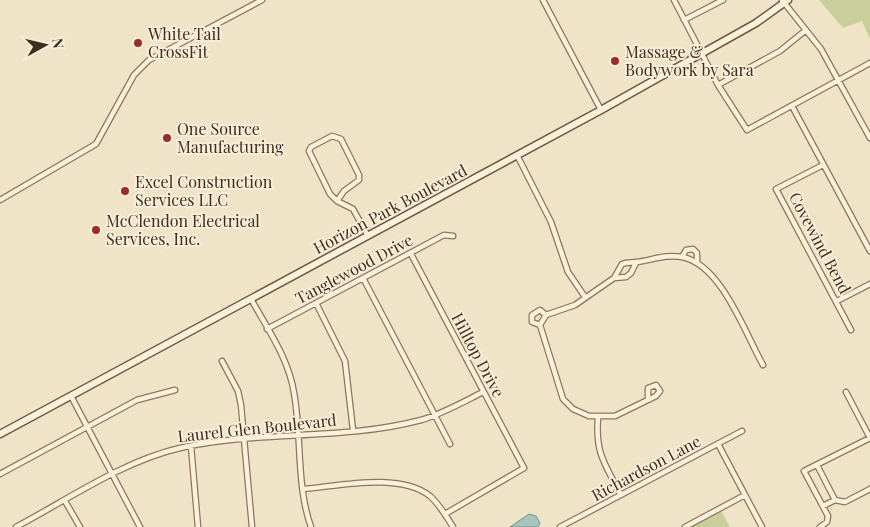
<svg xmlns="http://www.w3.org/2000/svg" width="870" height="527" font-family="'Playfair Display',serif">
<rect width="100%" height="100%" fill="#f0e4c8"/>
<path fill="#c9cf9b" d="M819 0H870V39L862 21 843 28Z
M721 511 730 527H690Z"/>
<path fill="#a9c4bc" stroke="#6f938a" d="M529 514 536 516 540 523 538 527H510Z"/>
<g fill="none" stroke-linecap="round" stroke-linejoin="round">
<g stroke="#8d765c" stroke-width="7">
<path id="street" d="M543 0 601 110
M674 0 718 85 747 130 870 63
M782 0 821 49 870 138
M684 20 723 0
M718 85 780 51 806 30
M792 106 870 251
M517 155 551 222 568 272 585 297
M823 165 776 189 851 330
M0 200 96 144 134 75 149 60 262 0
M337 201 330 194 309 151 311 147 332 136 341 139 359 175V180L344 191 337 201 353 209 368 236
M411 254 524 468 445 514
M682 257 686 250 693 249 697 253V262
M636 263 631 273 626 277 614 278 575 305 546 315 540 325 563 399 573 409 589 416H615L656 396 660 391 656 385 648 388V400
M363 278 450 444
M614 278 622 264C627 262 632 263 637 262 652 260 666 254 682 257 721 264 745 333 763 365
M251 299C267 328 289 359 294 393 302 437 296 485 311 527
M837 301 870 284
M316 303 345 361 353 430
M540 325 532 322V315L540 310 546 315
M267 329 444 235 453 236
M222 361 238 391 241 405 252 527
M846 392 870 438
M71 396 140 527
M598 417C595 454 605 464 621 495
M718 444 762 527
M191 446 198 527
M817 465 835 500 823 506
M0 474 137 400 175 390
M303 489C340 486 399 472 430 496 440 505 446 516 453 527
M835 500 845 502 870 489
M65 501 80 527
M16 527C67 500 123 461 180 448 258 430 342 441 421 420 442 414 463 402 483 392
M560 527 742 431
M685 527 745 495
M820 527 827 522 828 516 804 471 870 438"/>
</g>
<g stroke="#6f573f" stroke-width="9">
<path id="secondary" d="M0 434 601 110 756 23 788 0"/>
</g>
<use href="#street" stroke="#faf1dc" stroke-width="4.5"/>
<use href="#secondary" stroke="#faf1dc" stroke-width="6"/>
</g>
<g fill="#9e2a2b" stroke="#f7eed8" stroke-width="2">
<circle cx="138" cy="43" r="5"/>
<circle cx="615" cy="61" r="5"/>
<circle cx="167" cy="138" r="5"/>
<circle cx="125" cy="191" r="5"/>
<circle cx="96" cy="230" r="5"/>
</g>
<g text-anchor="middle" stroke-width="4" stroke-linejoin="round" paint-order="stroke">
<g font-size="16" fill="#3d2e20" stroke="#f7eed8" text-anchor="start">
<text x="148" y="40">White Tail<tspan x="148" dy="18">CrossFit</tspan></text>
<text x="625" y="58">Massage &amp;<tspan x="625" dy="18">Bodywork by Sara</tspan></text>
<text x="177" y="135">One Source<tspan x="177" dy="18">Manufacturing</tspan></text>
<text x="135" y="188">Excel Construction<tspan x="135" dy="18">Services LLC</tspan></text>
<text x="106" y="227">McClendon Electrical<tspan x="106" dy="18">Services, Inc.</tspan></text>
</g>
<g font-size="16" fill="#3d2e20" stroke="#f7eed8">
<text transform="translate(390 209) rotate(-28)" y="6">Horizon Park Boulevard</text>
<text transform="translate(820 243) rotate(62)" y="6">Covewind Bend</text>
<text transform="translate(354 269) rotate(-28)" y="6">Tanglewood Drive</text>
<text transform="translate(478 355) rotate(62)" y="6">Hilltop Drive</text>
<text transform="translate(257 428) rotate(-6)" y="6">Laurel Glen Boulevard</text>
<text transform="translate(646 468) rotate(-28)" y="6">Richardson Lane</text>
</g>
</g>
<g transform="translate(45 45) rotate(82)" stroke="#f7eed8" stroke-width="4" paint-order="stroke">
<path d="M0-4L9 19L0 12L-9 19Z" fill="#3d2e20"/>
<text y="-8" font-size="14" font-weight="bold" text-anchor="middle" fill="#3d2e20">N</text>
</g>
</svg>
